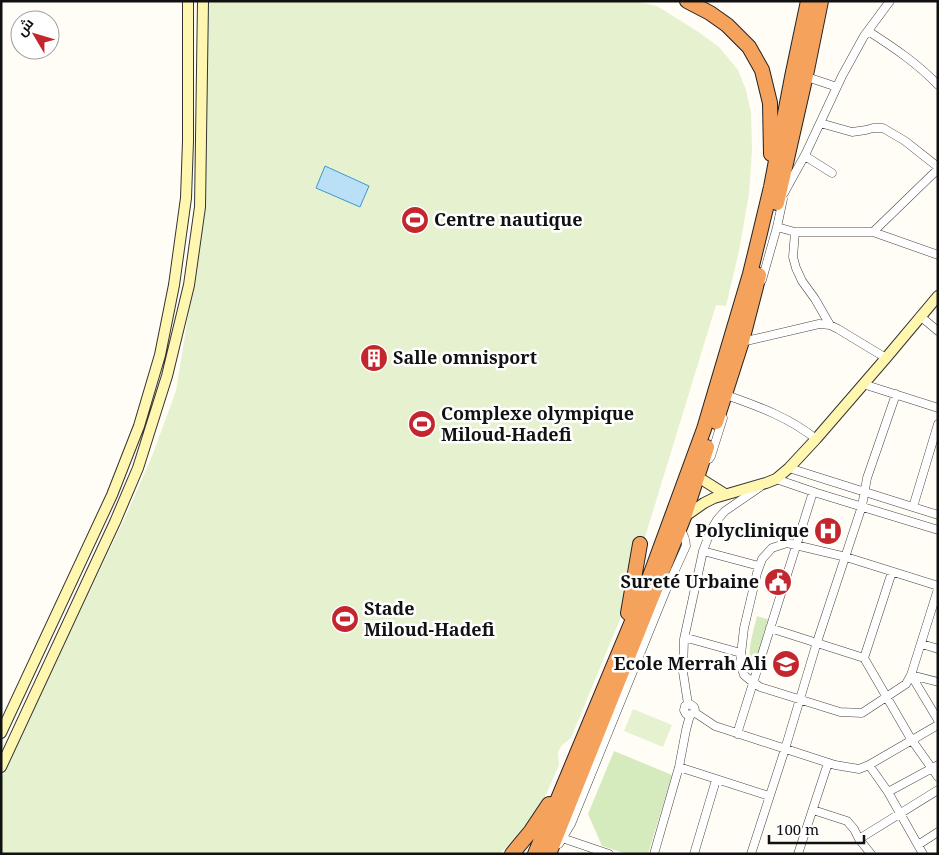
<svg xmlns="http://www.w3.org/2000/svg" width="939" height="855" font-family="'Noto Serif',Cairo,serif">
<rect width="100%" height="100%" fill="#fffdf5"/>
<path fill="#d5ebbd" d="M757 616 770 620 755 672C743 660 754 630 757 616Z
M614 751 672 775 648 854H627L602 846 588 814Z"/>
<path fill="#e6f2cf" d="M208 1H634L657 6 697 31 719 47 738 70 746 90 751 112 752 151 749 194 739 251 726 306 716 305 620 619 571 738 561 746 558 753 559 765 544 799 524 830 499 854H1V779L128 511 152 456 176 391 197 261 205 183Z
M633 709 672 725 663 747 624 731Z"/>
<path fill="#b9e0f7" stroke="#3f96cf" d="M325 166 369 186 360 207 316 188Z"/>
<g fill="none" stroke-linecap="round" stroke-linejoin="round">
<g stroke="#444" stroke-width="9">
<path id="street" d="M868 31C893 47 917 63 938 85
M810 78 837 87
M820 123 852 132 866 130 873 128H883L905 141 938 167
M805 156 832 173
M784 193 806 153 842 76 864 36 890 1
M777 227 795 232H873L938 255
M795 232 793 257 796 268 802 281 815 299 830 325
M873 232 938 169
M762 280 777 227 783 199
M920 316 938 331
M746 341 819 324 830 325 838 329 886 358
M863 384 938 408
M729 396C760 407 790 418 816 439
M705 461 709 459 711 456 723 418
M789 468 938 515
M776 479 817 493 938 530
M913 507 938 424
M703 551 759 566
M892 572 864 658 911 739 938 777
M938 586 846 557 787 543 772 548 762 559 757 573 744 628 740 663 744 675 750 680 760 687 840 712 862 713 906 684 911 675 938 589
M770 628 864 658
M687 638 741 653
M922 644 938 649
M911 675 938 720
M911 675 938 682
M688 704 683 672 684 639 703 551 711 530 717 520 725 511 760 487
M694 712 715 726 835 765 859 769 869 765 938 725
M737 734 813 492
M869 765 888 792 923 854
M679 767 769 796
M888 792 938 765
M813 810 847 821 854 829 859 839 871 854
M562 838 609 854
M859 839 938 790
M559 844 571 824 666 590 686 546C686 539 684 535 680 529
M918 845 938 832
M654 854 679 767 686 730 690 715C694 714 696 711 694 707L690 704 685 706 684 710 686 714 690 715
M694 854 716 780
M751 854 785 749 817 642 862 506 867 478 896 394
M798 854 828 763"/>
</g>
<g stroke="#333" stroke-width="12">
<path id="secondary" d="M698 477 725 494
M684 517 704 503 714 498 766 483 776 479 789 468 816 439 886 358 938 296
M1 733 112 495 139 426 160 355 174 285 186 198 188 141V1
M1 767 115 522 138 468 167 376 189 285 200 207 203 1"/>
</g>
<g stroke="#222" stroke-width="16">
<path id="highway" d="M687 1 710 13 727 25 749 47 762 70 770 103 771 154
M777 203 806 75 821 1
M716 422 742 341 759 275
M628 613 640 544
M512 854 531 831 549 804
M535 854 643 595 704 429 750 274 760 233 771 187 792 77 808 1
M549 854 684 517 707 447"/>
</g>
<use href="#street" stroke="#fff" stroke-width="8"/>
<use href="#secondary" stroke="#fff6b0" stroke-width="10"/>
<use href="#highway" stroke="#f5a25d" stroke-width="14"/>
</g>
<defs>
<g id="stadium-disc" transform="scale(1.4375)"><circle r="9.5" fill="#c4262e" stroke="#fff"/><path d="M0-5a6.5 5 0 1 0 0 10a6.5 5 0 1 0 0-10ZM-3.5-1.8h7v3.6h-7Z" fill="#fff"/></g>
<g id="building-disc" transform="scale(1.4375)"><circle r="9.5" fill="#c4262e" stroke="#fff"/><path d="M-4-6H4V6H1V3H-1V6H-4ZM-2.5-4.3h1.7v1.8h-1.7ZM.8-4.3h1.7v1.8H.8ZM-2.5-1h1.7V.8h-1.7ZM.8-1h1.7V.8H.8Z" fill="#fff"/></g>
<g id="hospital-disc" transform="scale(1.4375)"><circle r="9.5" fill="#c4262e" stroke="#fff"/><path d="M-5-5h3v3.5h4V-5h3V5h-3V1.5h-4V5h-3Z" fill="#fff"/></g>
<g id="civic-disc" transform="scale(1.4375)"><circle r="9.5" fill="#c4262e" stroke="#fff"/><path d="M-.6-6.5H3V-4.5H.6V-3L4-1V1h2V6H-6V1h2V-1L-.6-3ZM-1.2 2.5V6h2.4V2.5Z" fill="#fff"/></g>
<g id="school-disc" transform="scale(1.4375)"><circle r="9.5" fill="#c4262e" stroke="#fff"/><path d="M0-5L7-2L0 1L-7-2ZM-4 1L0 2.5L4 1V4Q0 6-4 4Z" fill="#fff"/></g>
</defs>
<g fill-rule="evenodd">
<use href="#stadium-disc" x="415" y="220"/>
<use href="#building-disc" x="374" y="358"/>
<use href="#stadium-disc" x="422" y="424"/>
<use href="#hospital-disc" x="828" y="531"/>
<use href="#civic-disc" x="778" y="582"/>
<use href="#stadium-disc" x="345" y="619"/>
<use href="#school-disc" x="786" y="664"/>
</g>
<g text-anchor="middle" stroke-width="5" stroke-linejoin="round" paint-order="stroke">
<g font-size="18" font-weight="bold" fill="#111" stroke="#fff" text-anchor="start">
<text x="434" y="226">Centre nautique</text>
<text x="393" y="364">Salle omnisport</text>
<text x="441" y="420">Complexe olympique<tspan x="441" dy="21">Miloud-Hadefi</tspan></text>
<text x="809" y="537" text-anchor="end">Polyclinique</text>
<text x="759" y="588" text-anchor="end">Sureté Urbaine</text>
<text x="364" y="615">Stade<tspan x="364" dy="21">Miloud-Hadefi</tspan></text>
<text x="767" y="670" text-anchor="end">Ecole Merrah Ali</text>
</g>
</g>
<rect width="939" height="855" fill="none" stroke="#111111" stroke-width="5"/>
<g transform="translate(35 35) rotate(308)"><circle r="24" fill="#ffffff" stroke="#a0a0a0"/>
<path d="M0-4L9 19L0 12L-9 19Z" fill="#c4262e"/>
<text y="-8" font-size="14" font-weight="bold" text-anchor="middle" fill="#111111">ش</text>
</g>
<path d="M769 835v8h95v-8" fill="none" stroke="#111111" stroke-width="2.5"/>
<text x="776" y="835" font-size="15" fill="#111111" stroke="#ffffff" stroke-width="4" paint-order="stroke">100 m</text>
</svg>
